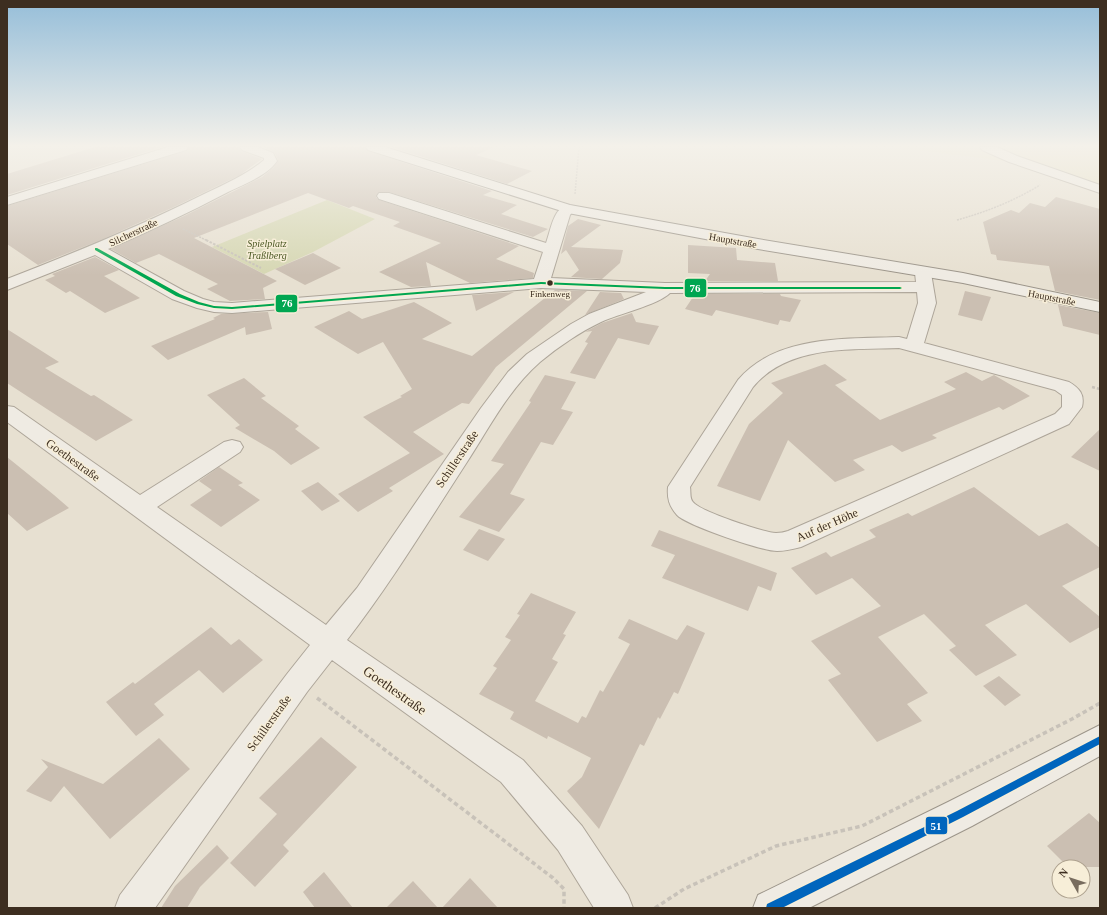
<svg xmlns="http://www.w3.org/2000/svg" width="1107" height="915" font-family="Georgia,serif">
<rect width="100%" height="100%" fill="#e7e0d1"/>
<path fill="#e6dfc2" d="M893 147H979L1011 161H1004Z
M992 147H1100V187Z"/>
<path fill="#d6d7b3" d="M327 200 375 219 313 252 264 274 212 247Z"/>
<path fill="#cbbfb2" d="M95 147H162L7 195V174Z
M189 147H239L241 151 262 159 240 175 174 207 103 239 38 265 7 244V206L186 151Z
M263 147H365L368 151 492 191 483 195 517 205 501 214 548 229 533 237 389 192H379L376 197 379 200 519 246 496 259 534 273 533 278 470 283 426 262 431 286 411 287 379 272 441 243 393 226 400 222 353 206 349 208 308 193 194 238 277 281 263 288 265 299 230 301 207 289 218 284 159 254 136 263 111 249 184 216 262 177 274 167 278 160 274 152Z
M391 147H494L476 155 532 171 507 184Z
M1056 197 1100 209V300L1055 291 1049 266 997 260 996 255 991 254 983 222 1011 210 1019 213 1030 203 1045 207Z
M578 219 601 225 571 247 623 250 620 263 602 279 571 277 579 270 566 250 561 254 568 226Z
M688 245 736 248 737 260 775 263 778 281H705L710 274 688 273Z
M313 253 341 268 305 285 275 269Z
M95 257 119 270 104 276 140 298 105 313 70 291 66 293 45 280 55 276 52 274Z
M555 290 587 291 496 367 469 404 462 403 413 432 444 454 389 488 393 491 358 512 338 494 410 453 363 417 402 397 400 396 412 389 383 342 358 354 314 327 349 311 362 319 414 302 452 323 422 339 472 356Z
M965 291 991 297 982 321 958 315Z
M514 292 476 311 472 295Z
M600 292 621 293 624 299 585 315Z
M695 294H780L781 296 801 300 790 322 780 320 778 325 716 310 712 316 685 309Z
M1058 305 1100 313V335L1063 326Z
M268 312 272 329 246 335 245 327 168 360 151 346 215 319 213 318 221 314Z
M632 313 636 322 659 326 649 345 618 338 595 379 570 373 588 343 585 342 592 331 585 332 602 323Z
M7 329 59 362 45 368 91 396 94 395 133 420 96 441 7 383Z
M825 364 847 380 835 385 880 420 956 389 944 382 966 372 982 381 994 375 1030 396 1003 410 999 407 932 435 937 438 902 452 892 445 853 460 865 470 835 482 788 440 760 501 717 486 749 424 783 393 771 383Z
M545 375 576 382 561 409 573 412 553 445 541 442 510 494 525 499 499 532 459 517 504 464 491 461 531 402 529 401Z
M244 378 266 396 261 398 299 426 295 429 320 448 291 465 274 451 235 428 240 425 207 395Z
M1100 429V471L1071 457Z
M7 457 54 495 69 508 27 531 7 513Z
M219 467 243 483 238 485 260 500 221 527 190 505 212 490 199 481Z
M318 482 340 501 322 511 301 491Z
M974 487 1039 536 1067 523 1100 548V567L1062 586 1100 617V627L1070 643 1026 604 985 625 1017 655 976 676 949 650 956 646 924 614 878 637 928 693 907 704 922 721 877 742 828 680 841 674 811 641 881 606 852 578 816 595 791 568 826 552 831 557 876 537 869 530 908 513 912 516Z
M479 529 505 539 488 561 463 550Z
M659 530 777 573 771 591 758 586 748 611 662 578 675 555 651 546Z
M531 593 576 612 563 634 566 635 552 659 558 662 535 701 578 723 582 716 586 718 600 690 603 692 630 644 618 638 629 619 677 640 687 625 705 633 678 694 674 692 660 719 658 717 644 746 640 744 599 829 567 791 582 777 591 758 548 736 547 739 510 719 514 712 479 694 497 668 493 666 511 640 505 637 520 615 517 614Z
M211 627 231 645 239 639 263 660 223 693 199 670 154 704 164 715 136 736 106 702 133 682 135 684Z
M999 676 1021 695 1005 706 983 686Z
M321 737 357 767 283 845 289 851 255 887 230 863 277 814 259 798Z
M159 738 190 769 110 839 64 786 51 802 26 791 48 767 41 759 103 784Z
M1089 813 1100 823V867H1068L1047 846Z
M217 845 229 858 200 887 187 908H161L175 886Z
M324 872 353 908H315L303 892Z
M470 878 498 908H442Z
M413 881 438 908H386Z"/>
<g fill="none" stroke-linecap="round" stroke-linejoin="round">
<g stroke="#ada599" stroke-width="2">
<path id="street" d="M168 147H188L186 150 7 205V197Z
M240 147H258L273 153 277 161C267 176 244 184 228 192 188 213 148 232 108 249L184 291 203 299 214 302 232 303 534 279 543 252 379 199 377 196 379 193H389L546 243C551 230 554 201 573 206L575 209 570 215 551 278 665 283 916 282 915 273 917 270 923 268 929 270 931 273 936 303 924 343 1069 382C1079 388 1085 394 1082 407L1069 424 801 547C793 549 785 551 777 551 762 551 686 525 677 515 669 506 667 498 668 487L738 380C776 335 845 339 899 337L907 339 918 303 917 292 670 293C658 305 618 314 601 322 580 332 558 347 540 362 509 389 489 428 467 462 428 522 391 583 347 640L523 760 582 826 628 895 633 908H594L558 850 501 782 332 660 307 692 155 908H115L120 895 287 674 310 645 7 422V406L14 407 140 495 224 442 232 440 240 442 243 447 240 452 157 507 326 625 357 588 481 408 508 372 527 354 571 324 589 314 646 292 541 288 232 313 214 312 197 308 172 299 95 255 7 290V279C71 254 136 228 198 197 220 186 245 176 264 160V158L242 150ZM899 348 1055 390 1062 395V407L1055 414 788 531C785 532 780 533 776 533 762 532 706 513 695 504 689 500 691 493 690 487L753 387C788 345 849 350 899 348Z
M980 147H997L1017 156 1100 185V193L1009 162 982 150Z"/>
</g>
<g stroke="#9c958a" stroke-width="2">
<path id="secondary" d="M366 147H385L570 205 758 239 963 273 1100 302V312L963 283 758 249 568 213 368 150Z
M1100 725V756L972 826 809 908H753L758 895 948 802Z"/>
</g>
<path stroke="#c8c2b9" stroke-width="1.5" stroke-dasharray="2 1" stroke-linecap="butt" d="M287 157 315 147
M575 194 579 147
M957 220C986 212 1014 201 1040 185
M183 229 208 241"/>
<path stroke="#c8c2b9" stroke-width="2" stroke-dasharray="2.5 1.5" stroke-linecap="butt" d="M206 240 261 268"/>
<path stroke="#c8c2b9" stroke-width="2.5" stroke-dasharray="3 2" stroke-linecap="butt" d="M1092 387 1100 389"/>
<path stroke="#c8c2b9" stroke-width="3.5" stroke-dasharray="4.5 3" stroke-linecap="butt" d="M317 698 553 878 564 889V908
M655 908 684 889 776 846 862 826 1072 719 1100 703"/>
<use href="#street" fill="#efebe3" fill-rule="evenodd"/>
<use href="#secondary" fill="#efebe3" fill-rule="evenodd"/>
<g stroke="#f7eed8" stroke-width="3">
<path id="bus-1" d="M95 248H97L180 294 199 302 214 306 232 307 541 282 665 287H900L902 288 900 289H665L541 284 232 309 214 308 197 304 176 296 95 250Z"/>
</g>
<g stroke="#f7eed8" stroke-width="3">
<path id="bus-2" d="M1100 736V744L963 817 782 908H766L767 904 957 811Z"/>
</g>
<use href="#bus-1" fill="#00a651" fill-rule="evenodd"/>
<use href="#bus-2" fill="#0065bd" fill-rule="evenodd"/>
</g>
<linearGradient id="sky" x2="0" y2="1"><stop stop-color="#96bed9"/><stop offset="0.53" stop-color="#f4f1ea"/><stop offset="1" stop-color="#f4f1ea" stop-opacity="0"/></linearGradient>
<rect width="1107" height="275" fill="url(#sky)"/>
<circle fill="#3d2e20" stroke="#f7eed8" stroke-width="1.5" cx="550" cy="283" r="3.5"/>
<g text-anchor="middle" stroke-width="3" stroke-linejoin="round" paint-order="stroke">
<g font-size="9" fill="#3d2e20" stroke="#f7eed8">
<text x="550" y="297">Finkenweg</text>
</g>
<g font-size="10" fill="#3d2e20" stroke="#f7eed8">
<text transform="translate(133 232) rotate(-25)" y="4">Silcherstraße</text>
<text transform="translate(733 240) rotate(10)" y="4">Hauptstraße</text>
<text transform="translate(1052 297) rotate(11)" y="4">Hauptstraße</text>
</g>
<g font-size="10" font-style="italic" fill="#4d5a26" stroke="#f7eed8">
<text x="267" y="247">Spielplatz<tspan x="267" dy="12">Traßlberg</tspan></text>
</g>
<g font-size="12" fill="#3d2e20" stroke="#f7eed8">
<text transform="translate(457 459) rotate(-56)" y="4">Schillerstraße</text>
<text transform="translate(73 460) rotate(36)" y="4">Goethestraße</text>
<text transform="translate(827 525) rotate(-24)" y="4">Auf der Höhe</text>
<text transform="translate(269 723) rotate(-54)" y="4">Schillerstraße</text>
</g>
<g font-size="14" fill="#3d2e20" stroke="#f7eed8">
<text transform="translate(395 690) rotate(35)" y="5">Goethestraße</text>
</g>
</g>
<g stroke="#f7eed8" stroke-width="1.5">
<rect x="684" y="278" width="23" height="20" rx="4" fill="#00a651"/>
<rect x="275" y="294" width="23" height="19" rx="4" fill="#00a651"/>
<rect x="925" y="816" width="23" height="19" rx="4" fill="#0065bd"/>
</g>
<g font-size="11" text-anchor="middle" font-weight="bold" fill="#fff">
<text x="695" y="292">76</text>
<text x="287" y="307">76</text>
<text x="936" y="830">51</text>
</g>
<rect width="1107" height="915" fill="none" stroke="#3d2e20" stroke-width="16"/>
<g transform="translate(1071 879) rotate(309)"><circle r="19" fill="#f7eed8" stroke="#ada18e"/>
<path d="M0-3L7 15L0 10L-7 15Z" fill="#786c5e"/>
<text y="-6" font-size="11" font-weight="bold" text-anchor="middle" fill="#3d2e20">N</text>
</g>
</svg>
